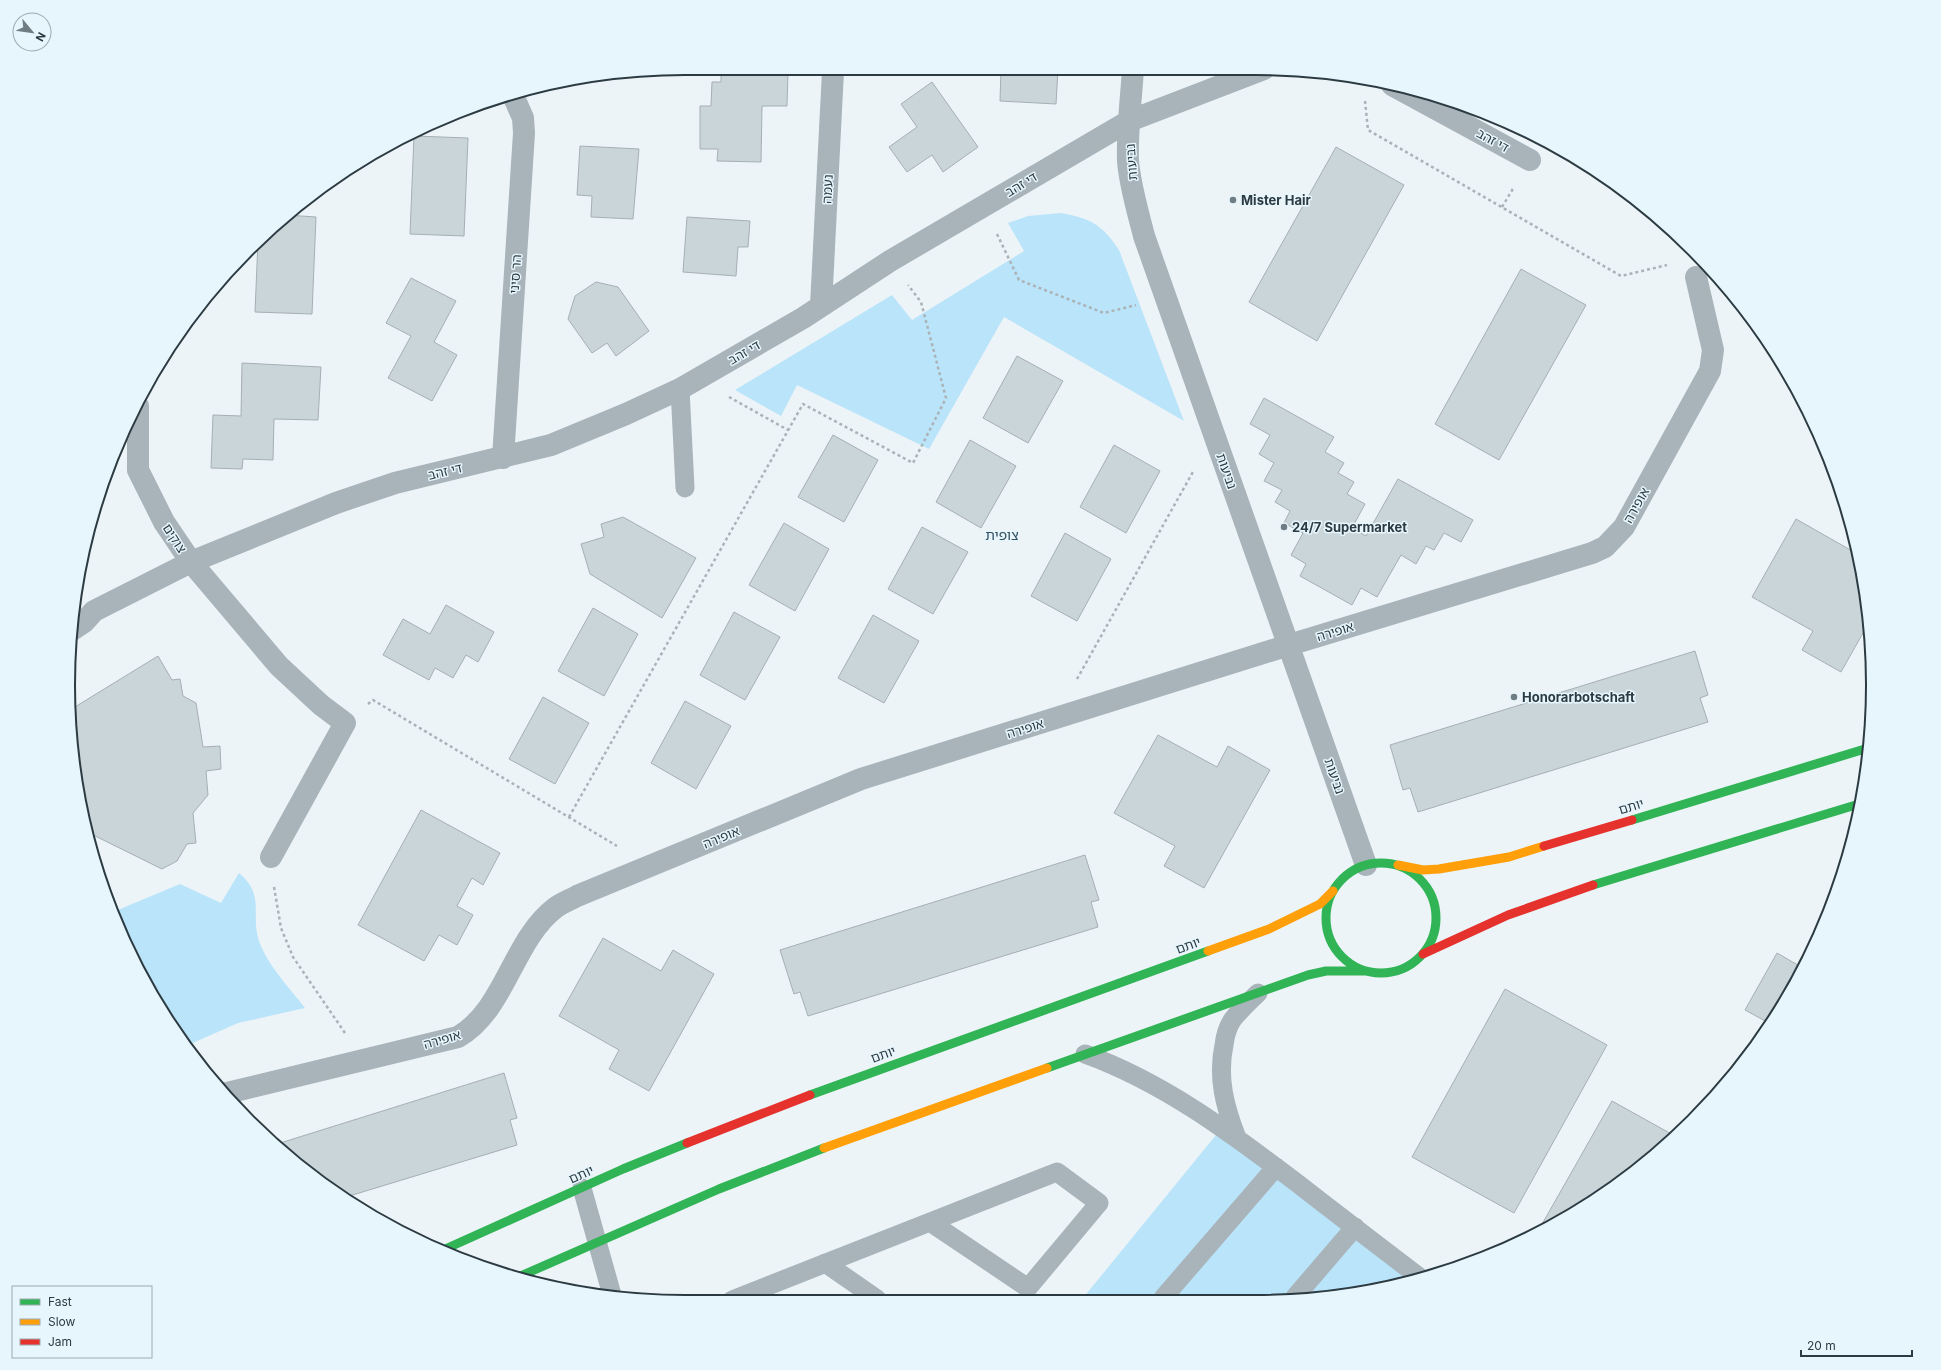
<svg xmlns="http://www.w3.org/2000/svg" width="1941" height="1370" font-family="Inter,'Noto Sans Hebrew',sans-serif">
<rect width="100%" height="100%" fill="#ecf4f8"/>
<path fill="#bae4f9" d="M1061 213C1090 218 1103 225 1119 250L1184 421 1004 317 929 449 797 385 781 416 735 390 892 295 912 320 1024 251 1008 223 1028 216Z
M239 873C266 896 250 914 259 941 268 966 289 987 305 1008L238 1023 186 1046C155 1005 132 959 113 912L180 884 221 903Z
M1216 1135 1260 1165 1412 1282 1337 1297 1083 1298Z"/>
<path fill="#cad5da" stroke="#a5afb4" d="M1001 70H1058L1056 104 1000 101Z
M721 72H788L787 106H762L761 162 717 161 718 149H700V106H711L712 82H721Z
M932 82 978 147 943 172 932 155 907 172 889 147 917 127 901 104Z
M414 136 468 138 464 236 410 234Z
M580 146 639 149 633 219 591 217 592 196 577 195Z
M1336 147 1404 185 1317 341 1249 302Z
M286 215 316 217 312 314 255 312 258 241Z
M687 217 750 221 748 247H738L736 276 683 272Z
M1521 269 1586 305 1499 460 1435 424Z
M411 278 456 301 434 342 457 355 432 401 388 378 411 336 386 323Z
M596 282 618 287 649 331 616 356 607 343 592 353 568 319 575 296Z
M1017 356 1063 381 1028 443 983 418Z
M242 363 321 367 318 420 274 419 273 460 243 459 242 469 211 468 213 415 241 416Z
M1264 398 1334 437 1325 452 1344 463 1338 473 1354 482 1347 494 1365 504 1352 528 1366 536 1398 479 1473 520 1461 542 1444 533 1434 550 1426 546 1416 564 1401 555 1377 597 1361 588 1352 605 1300 576 1306 564 1291 555 1303 533 1284 523 1290 511 1275 502 1282 490 1264 481 1274 463 1259 454 1270 435 1250 424Z
M833 435 878 460 844 522 798 497Z
M970 440 1016 466 981 528 936 502Z
M1114 445 1160 471 1126 533 1080 507Z
M623 517 696 558 662 618 590 574 581 544 604 537 601 524Z
M1796 519 1854 552 1855 550 1868 604V624L1841 672 1802 650 1813 631 1752 597Z
M784 523 829 549 795 611 749 585Z
M922 527 968 552 933 614 888 589Z
M1065 533 1111 559 1077 621 1031 596Z
M446 605 494 632 478 662 466 655 453 678 435 668 429 680 383 655 403 619 430 634Z
M593 608 638 634 604 696 558 671Z
M734 612 780 637 745 700 700 675Z
M873 615 919 641 884 703 838 678Z
M1695 651 1708 695 1700 698 1708 722 1418 812 1410 788 1403 790 1390 745Z
M158 656 172 680 180 679 183 696 196 703 203 747 220 746 221 769 206 771 208 795 193 813 196 843 187 844 177 861 162 869 87 832 80 805 69 725 70 710Z
M543 697 589 723 555 784 509 759Z
M685 701 731 726 696 789 651 763Z
M1158 735 1217 767 1228 746 1270 770 1204 888 1164 866 1175 846 1114 813Z
M421 810 500 853 483 885 472 878 457 906 473 915 457 945 439 935 424 961 358 925Z
M1085 855 1099 900 1091 902 1098 927 808 1016 800 992 794 994 780 950Z
M603 938 661 971 673 950 714 974 649 1091 609 1069 619 1050 559 1016Z
M1777 953 1803 968 1769 1023 1745 1010Z
M1505 989 1607 1045 1514 1213 1412 1157Z
M504 1073 517 1118 510 1120 517 1145 346 1197 310 1175 277 1144Z
M1612 1101 1675 1136 1663 1149 1599 1198 1537 1233Z"/>
<g fill="none" stroke-linecap="round" stroke-linejoin="round">
<path stroke="#aab3b7" stroke-width="2.5" stroke-dasharray="3 3" stroke-linecap="butt" d="M1365 101 1368 130 1621 276 1667 265
M1502 207 1514 187
M997 234 1019 280 1104 313 1136 305
M729 397 788 430
M1077 679 1194 470
M368 704 373 700 617 846
M569 817 803 404 913 463 946 398 921 302 908 285
M274 887 281 928 293 957 345 1033"/>
<path stroke="#a8b3ba" stroke-width="19" d="M680 389 685 488
M1085 1054C1163 1082 1231 1133 1297 1183 1338 1215 1380 1247 1422 1279
M1237 1138C1225 1107 1217 1078 1224 1045 1225 1037 1228 1026 1233 1019 1240 1010 1250 1001 1258 993
M582 1188 612 1295
M825 1263 877 1299
M1295 1297 1355 1227
M1163 1298 1276 1167
M732 1300C840 1257 949 1215 1057 1172L1099 1203 1028 1288 930 1222"/>
<path stroke="#a8b3ba" stroke-width="22" d="M1133 69C1131 100 1127 130 1128 161 1130 186 1138 212 1144 236L1366 865
M1392 85 1530 160
M821 306 833 71
M503 458 524 133 523 118 512 93
M72 630 84 622 94 611 191 562 164 522 138 470V406
M271 857 345 723 321 705 279 666 191 562 336 503 395 483 551 445 626 414 680 389 803 318 890 261 1129 121 1264 69
M223 1094 458 1037C505 1010 513 940 555 908 562 903 570 900 577 896L861 779 1289 645 1592 553 1605 547 1624 527 1710 371 1713 350 1696 277"/>
<path stroke="#30b455" stroke-width="9" d="M1632 820 1868 748
M1326 918a55 55 0 1 1 110 0a55 55 0 1 1-110 0Z
M1593 885 1859 804
M1047 1068 1308 975 1326 971H1365
M810 1095 1208 951
M443 1250 623 1169 687 1143
M516 1278 719 1189 824 1148"/>
<path stroke="#ff9f0a" stroke-width="9" d="M1398 865 1423 870 1439 869 1509 857 1544 846
M1208 951 1269 929 1320 904 1333 891
M824 1148 1047 1068"/>
<path stroke="#e5322d" stroke-width="9" d="M1544 846 1632 820
M1423 954 1508 915 1593 885
M687 1143 810 1095"/>
</g>
<g fill="#6f7c82" stroke="#e7f5fd" stroke-width="1.5">
<circle cx="1233" cy="200" r="4"/>
<circle cx="1284" cy="527" r="4"/>
<circle cx="1514" cy="697" r="4"/>
</g>
<g text-anchor="middle" stroke-width="3" stroke-linejoin="round" paint-order="stroke">
<g font-size="13" fill="#2c3b42" stroke="#e7f5fd">
<text transform="translate(1493 140) rotate(29)" y="5">די זהב</text>
<text transform="translate(1131 162) rotate(-94)" y="5">נביעות</text>
<text transform="translate(1021 184) rotate(-31)" y="5">די זהב</text>
<text transform="translate(827 189) rotate(-87)" y="5">נעמה</text>
<text transform="translate(515 274) rotate(-86)" y="5">הר סיני</text>
<text transform="translate(744 352) rotate(-30)" y="5">די זהב</text>
<text transform="translate(445 471) rotate(-13)" y="5">די זהב</text>
<text transform="translate(1227 471) rotate(71)" y="5">נביעות</text>
<text transform="translate(1636 505) rotate(-61)" y="5">אופירה</text>
<text transform="translate(175 538) rotate(57)" y="5">צוקים</text>
<text transform="translate(1335 631) rotate(-17)" y="5">אופירה</text>
<text transform="translate(1025 728) rotate(-17)" y="5">אופירה</text>
<text transform="translate(1335 776) rotate(71)" y="5">נביעות</text>
<text transform="translate(1631 806) rotate(-17)" y="5">יותם</text>
<text transform="translate(721 837) rotate(-22)" y="5">אופירה</text>
<text transform="translate(1188 945) rotate(-20)" y="5">יותם</text>
<text transform="translate(442 1039) rotate(-16)" y="5">אופירה</text>
<text transform="translate(883 1054) rotate(-20)" y="5">יותם</text>
<text transform="translate(581 1174) rotate(-24)" y="5">יותם</text>
</g>
<g font-size="13" font-weight="bold" fill="#2c3b42" stroke="#e7f5fd" text-anchor="start">
<text x="1241" y="205">Mister Hair</text>
<text x="1292" y="532">24/7 Supermarket</text>
<text x="1522" y="702">Honorarbotschaft</text>
</g>
<g font-size="14" fill="#315060" stroke="#e7f5fd">
<text x="1002" y="540">צופית</text>
</g>
</g>
<path d="M0 0H1941V1370H0ZM685 75H1256A610 610 0 0 1 1866 685V685A610 610 0 0 1 1256 1295H685A610 610 0 0 1 75 685V685A610 610 0 0 1 685 75Z" fill="#e7f5fd" fill-rule="evenodd"/>
<path fill="none" stroke="#2c3b42" stroke-width="2" d="M685 75H1256A610 610 0 0 1 1866 685V685A610 610 0 0 1 1256 1295H685A610 610 0 0 1 75 685V685A610 610 0 0 1 685 75Z"/>
<rect x="12" y="1286" width="140" height="72" fill="#e7f5fd" stroke="#9cabb2"/>
<rect x="20" y="1299" width="20" height="6" fill="#30b455" stroke="#9cabb2"/>
<text x="48" y="1306" font-size="12" fill="#2c3b42">Fast</text>
<rect x="20" y="1319" width="20" height="6" fill="#ff9f0a" stroke="#9cabb2"/>
<text x="48" y="1326" font-size="12" fill="#2c3b42">Slow</text>
<rect x="20" y="1339" width="20" height="6" fill="#e5322d" stroke="#9cabb2"/>
<text x="48" y="1346" font-size="12" fill="#2c3b42">Jam</text>
<g transform="translate(32 32) rotate(119)"><circle r="19" fill="#e7f5fd" stroke="#9cabb2"/>
<path d="M0-3L7 15L0 10L-7 15Z" fill="#6f7c82"/>
<text y="-6" font-size="11" font-weight="bold" text-anchor="middle" fill="#2c3b42">N</text>
</g>
<path d="M1801 1350v6h111v-6" fill="none" stroke="#2c3b42" stroke-width="2"/>
<text x="1807" y="1350" font-size="12" fill="#2c3b42" stroke="#e7f5fd" stroke-width="3" paint-order="stroke">20 m</text>
</svg>
